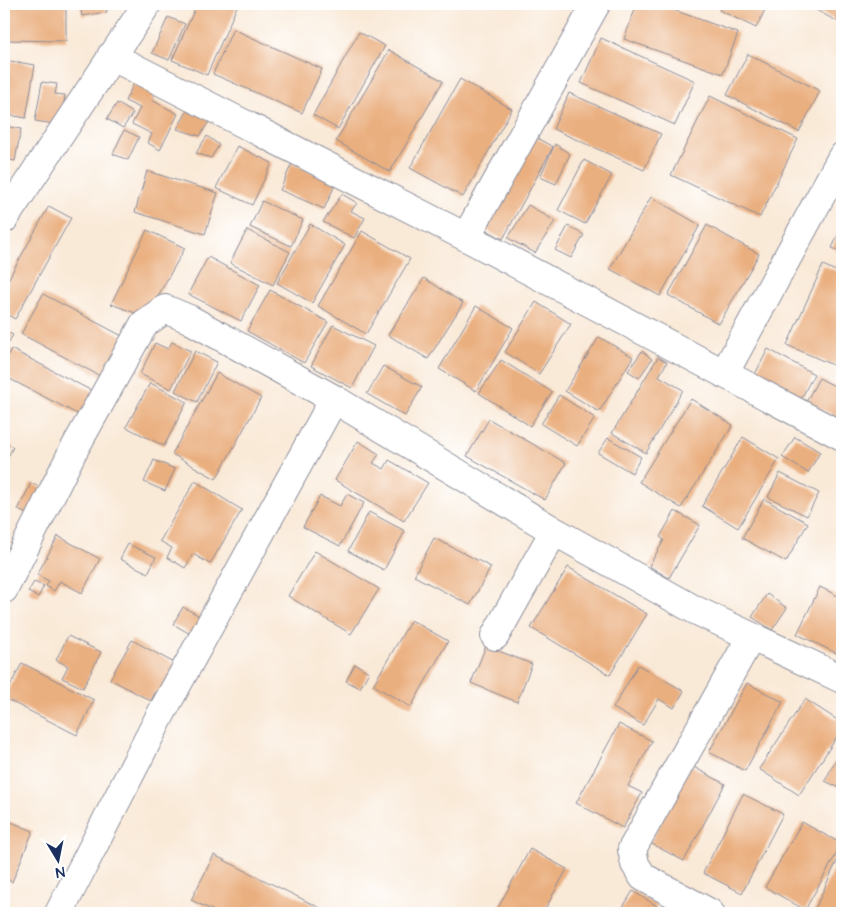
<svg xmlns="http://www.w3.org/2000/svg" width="846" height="917" font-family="'Architects Daughter',sans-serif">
<rect width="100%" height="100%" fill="#fff"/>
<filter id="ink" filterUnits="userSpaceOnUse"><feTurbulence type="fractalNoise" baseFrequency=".02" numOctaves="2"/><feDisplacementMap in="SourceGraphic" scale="10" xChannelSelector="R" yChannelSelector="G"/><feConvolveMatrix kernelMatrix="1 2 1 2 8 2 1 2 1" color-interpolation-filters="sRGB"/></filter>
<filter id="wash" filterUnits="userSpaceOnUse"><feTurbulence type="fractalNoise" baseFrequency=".0096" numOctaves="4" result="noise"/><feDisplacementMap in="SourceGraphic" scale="20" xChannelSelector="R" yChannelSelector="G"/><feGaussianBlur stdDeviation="1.12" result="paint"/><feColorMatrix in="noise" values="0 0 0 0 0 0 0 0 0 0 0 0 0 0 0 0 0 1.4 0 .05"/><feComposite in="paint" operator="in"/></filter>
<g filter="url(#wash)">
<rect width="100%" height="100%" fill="#f9e9d7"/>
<g id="blocks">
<path fill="#eaaf7f" d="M4 4H66V41L4 40Z
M80 4H106L107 12 82 16Z
M197 4H238L207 75 172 60Z
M637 4H657L738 33 723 74 624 39Z
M722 4H768L756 28 719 10Z
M805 4H842V24Z
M168 17 185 24 169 60 152 53Z
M233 29 322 69 302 113 213 74Z
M359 32 385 46 338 129 313 115Z
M601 38 695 81 675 125 581 83Z
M389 50 443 81 390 172 336 141Z
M748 54 820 91 799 132 727 95Z
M4 60 35 65 26 118 4 114Z
M460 79 512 109 463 197 410 168Z
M42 82 57 84 55 94 65 95 61 125 35 121Z
M134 83 155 94 152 100 178 114 160 150 148 143 152 134 132 124 140 108 125 101Z
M569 93 661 134 644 170 553 129Z
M710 96 798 139 760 217 671 175Z
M117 103 133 113 123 128 107 119Z
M189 108 210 120 200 136 177 129Z
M4 126 21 129 15 161 4 159Z
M124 130 139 137 128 160 113 154Z
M207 136 219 145 211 158 196 153Z
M535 137 553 147 503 239 485 229Z
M555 144 570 154 556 184 540 177Z
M237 146 272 163 252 205 216 188Z
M584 160 612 175 585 224 558 210Z
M292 163 336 183 324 209 280 190Z
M147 171 218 193 205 234 135 212Z
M342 194 357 203 351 211 365 218 354 238 323 222Z
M651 197 700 225 660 296 610 269Z
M262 201 303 220 291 246 250 227Z
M528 205 555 221 535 253 508 238Z
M49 206 71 218 15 319 4 313V287Z
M310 224 345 245 312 303 277 283Z
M707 225 759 254 719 324 668 295Z
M568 226 584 235 571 258 555 250Z
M842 227V252L832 248Z
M147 230 185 248 146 317 111 304Z
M247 230 290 252 273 285 230 263Z
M362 231 410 259 366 334 318 306Z
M208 257 260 285 241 321 188 294Z
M823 265 842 274V350L835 366 787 345Z
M424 278 463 303 428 359 388 335Z
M270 290 328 322 304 363 247 331Z
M43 294 124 337 102 377 21 334Z
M536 302 571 324 539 374 505 352Z
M476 306 513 328 476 391 439 369Z
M333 325 374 346 352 388 311 366Z
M4 330 13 335 4 350Z
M599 337 633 357 599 412 565 391Z
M172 342 191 351 171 389 140 374 155 343 168 349Z
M11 349 98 394 85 418 4 376V363Z
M768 349 814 374 801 399 755 374Z
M195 351 217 362 197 402 175 391Z
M642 351 652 359 639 378 628 371Z
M658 357 667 362 659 376 683 390 646 453 612 433Z
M501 360 552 392 530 426 479 393Z
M383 366 422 387 405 416 367 394Z
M217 373 261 398 216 479 172 454Z
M819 378 842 390V419L806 402Z
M150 383 187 402 164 446 126 427Z
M559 395 595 418 577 446 541 424Z
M691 399 733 425 681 508 639 482Z
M489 419 566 463 545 500 467 456Z
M743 437 779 459 738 528 702 506Z
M795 437 820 452 808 473 782 457Z
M608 438 641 457 632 473 598 453Z
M358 441 379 454 373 463 384 469 389 460 428 483 404 521 335 480Z
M4 442 13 447 4 465Z
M154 460 175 469 165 491 144 482Z
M780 473 819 493 807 516 768 497Z
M195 481 242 510 210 564 193 554 185 568 167 557 172 548 160 541Z
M31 483 44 489 31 516 18 510Z
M347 494 364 503 340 546 303 527 320 496 340 506Z
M764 499 808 523 786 562 742 538Z
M675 511 700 525 669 578 649 566 664 540 660 537Z
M369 512 405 531 384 570 348 551Z
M58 536 100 559 82 593 60 581 54 591 46 586 49 581 37 575Z
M434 538 491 567 470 605 414 576Z
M128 544 156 557 148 573 120 559Z
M315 551 379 589 351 634 288 596Z
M568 567 647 614 610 675 531 628Z
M34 582 44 586 38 597 28 592Z
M820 587 842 598V656L797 634Z
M767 594 787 608 772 630 752 617Z
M183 607 209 621 199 639 173 624Z
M411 620 448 641 411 707 373 685Z
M68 636 101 652 83 688 62 678 68 666 56 660Z
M132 640 178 665 162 695 156 691 151 701 110 679Z
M486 646 532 664 517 702 471 683Z
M22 663 94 700 77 735 4 698Z
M355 664 369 672 360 688 346 681Z
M638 665 684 691 674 708 659 699 643 725 613 708Z
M747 683 783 702 745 771 709 752Z
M805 699 842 723V729L799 795 759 769Z
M619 724 652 741 628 786 642 793 623 828 576 803Z
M842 747V789L825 781Z
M690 765 725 784 684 861 650 843Z
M743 794 783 814 742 893 703 873Z
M4 819 33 831 12 882 4 878Z
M802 822 842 844 805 910 765 887Z
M530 849 567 869 543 913H495Z
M842 850V913H813Z
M214 855 330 913H218L191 900Z
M633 891 657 906 652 913H619Z"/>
</g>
</g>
<g filter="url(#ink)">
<use href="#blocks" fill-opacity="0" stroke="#8a8c9a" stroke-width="1"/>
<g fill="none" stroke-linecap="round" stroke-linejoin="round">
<g stroke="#8a8c9a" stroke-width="30">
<path id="minor" d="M111 56 466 237 842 436
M4 219 147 4
M466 237 596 4
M724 374 842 157
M4 589 72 453 144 324 165 309 189 319 334 399 554 531 695 610 842 679
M495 636 554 531
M59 913 161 714 334 399
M710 913 643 877 635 864 632 849 751 637"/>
</g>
<use href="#minor" stroke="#fff" stroke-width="28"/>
</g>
</g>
<rect width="846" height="917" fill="none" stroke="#fff" stroke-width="20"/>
<g transform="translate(58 860) rotate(170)" stroke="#ffffff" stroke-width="4" paint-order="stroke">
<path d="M0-4L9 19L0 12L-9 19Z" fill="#1b2f5e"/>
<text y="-8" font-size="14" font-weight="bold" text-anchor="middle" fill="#1b2f5e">N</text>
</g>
</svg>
